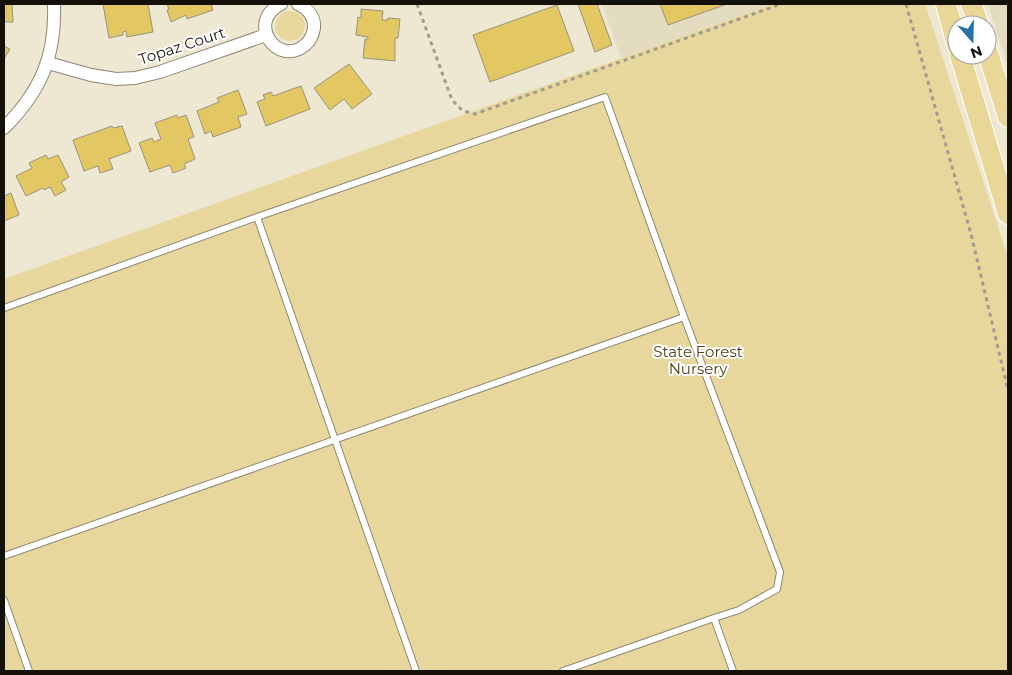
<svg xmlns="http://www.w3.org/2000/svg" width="1012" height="675" font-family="Montserrat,sans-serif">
<rect width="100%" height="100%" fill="#eee8d3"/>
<path fill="#e4dcc0" d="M602 4H773L621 58Z
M988 4H1008V68Z"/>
<path fill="#e7d79d" d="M773 4H925L1008 257V671H4V279Z
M275 26a15 15 0 1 1 30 0a15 15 0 1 1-30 0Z"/>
<path fill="#e3c762" stroke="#98937f" d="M4 4H12L13 22H4Z
M103 4H148L153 32 127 37 126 31 123 32V35L109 38Z
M167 4H211L213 10 187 19 186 15 171 22 167 10 169 9Z
M578 4H597L612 45 595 52Z
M660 4H727L668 25Z
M557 5 574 51 490 82 473 35Z
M361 9 383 11 382 20H388V18L400 19 398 38H395V61L363 58 365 39H368V37L356 35 358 17 361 18Z
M4 46 10 49 4 59Z
M349 64 372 94 352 109 344 99 330 110 314 88Z
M301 86 310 109 266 126 257 102 265 99 263 95 271 92 273 96Z
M238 90 247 114 238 117 241 127 213 137 211 131 205 134 197 111 219 102 217 98Z
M177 115 178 118 186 115 194 137 188 139 195 159 184 164 186 168 173 173 170 165 150 172 139 143 152 138 154 142 161 139 155 123Z
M112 126 113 128 122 126 131 151 109 159 113 169 100 173 98 166 84 171 73 140Z
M46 155 48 159 58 155 69 177 61 182 66 190 55 196 50 187 44 190 43 188 26 196 16 176 32 168 29 163Z
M11 193 19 215 4 221V196Z"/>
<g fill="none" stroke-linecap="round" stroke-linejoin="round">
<g stroke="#8d8774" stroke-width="8">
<path id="lane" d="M257 217 416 671
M4 308 257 217 605 97 684 317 780 572 777 589 739 610 714 618
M4 556 684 317
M4 600 29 671
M563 671 714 618 733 671"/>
</g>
<g stroke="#8d8774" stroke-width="14">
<path id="street" d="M281 4C245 22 278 68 305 45 310 41 313 35 314 28 315 17 308 9 298 4
M48 63 91 75 116 79 135 78 160 72 266 35
M4 128C41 91 56 56 54 4"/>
</g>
<g stroke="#fff" stroke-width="22">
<path id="primary" d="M946 4 957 45
M971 4 979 25
M987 50 1008 117
M960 55 1008 214"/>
</g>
<path stroke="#a19c8c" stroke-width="3" stroke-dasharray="4 4" stroke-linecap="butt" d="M417 4 452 100 463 111 475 114 781 4
M906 4 971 234 1008 390"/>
<use href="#lane" stroke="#fff" stroke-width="6"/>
<use href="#street" stroke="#fff" stroke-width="12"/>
<use href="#primary" stroke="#e9d798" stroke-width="20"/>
</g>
<g text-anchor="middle" stroke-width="4" stroke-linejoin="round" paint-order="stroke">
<g font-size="15" fill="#13110a" stroke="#fff">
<text transform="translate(182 46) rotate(-18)" y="5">Topaz Court</text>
</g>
<g font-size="15" fill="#4e4218" stroke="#fff">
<text x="698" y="357">State Forest<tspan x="698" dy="17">Nursery</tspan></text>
</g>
</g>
<rect width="1012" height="675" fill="none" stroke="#13110a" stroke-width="10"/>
<g transform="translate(972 40) rotate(160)"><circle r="24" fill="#ffffff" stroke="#a1a09d"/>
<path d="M0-4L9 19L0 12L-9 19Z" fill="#2a72a6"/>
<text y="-8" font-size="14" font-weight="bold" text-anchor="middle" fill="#13110a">N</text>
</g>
</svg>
